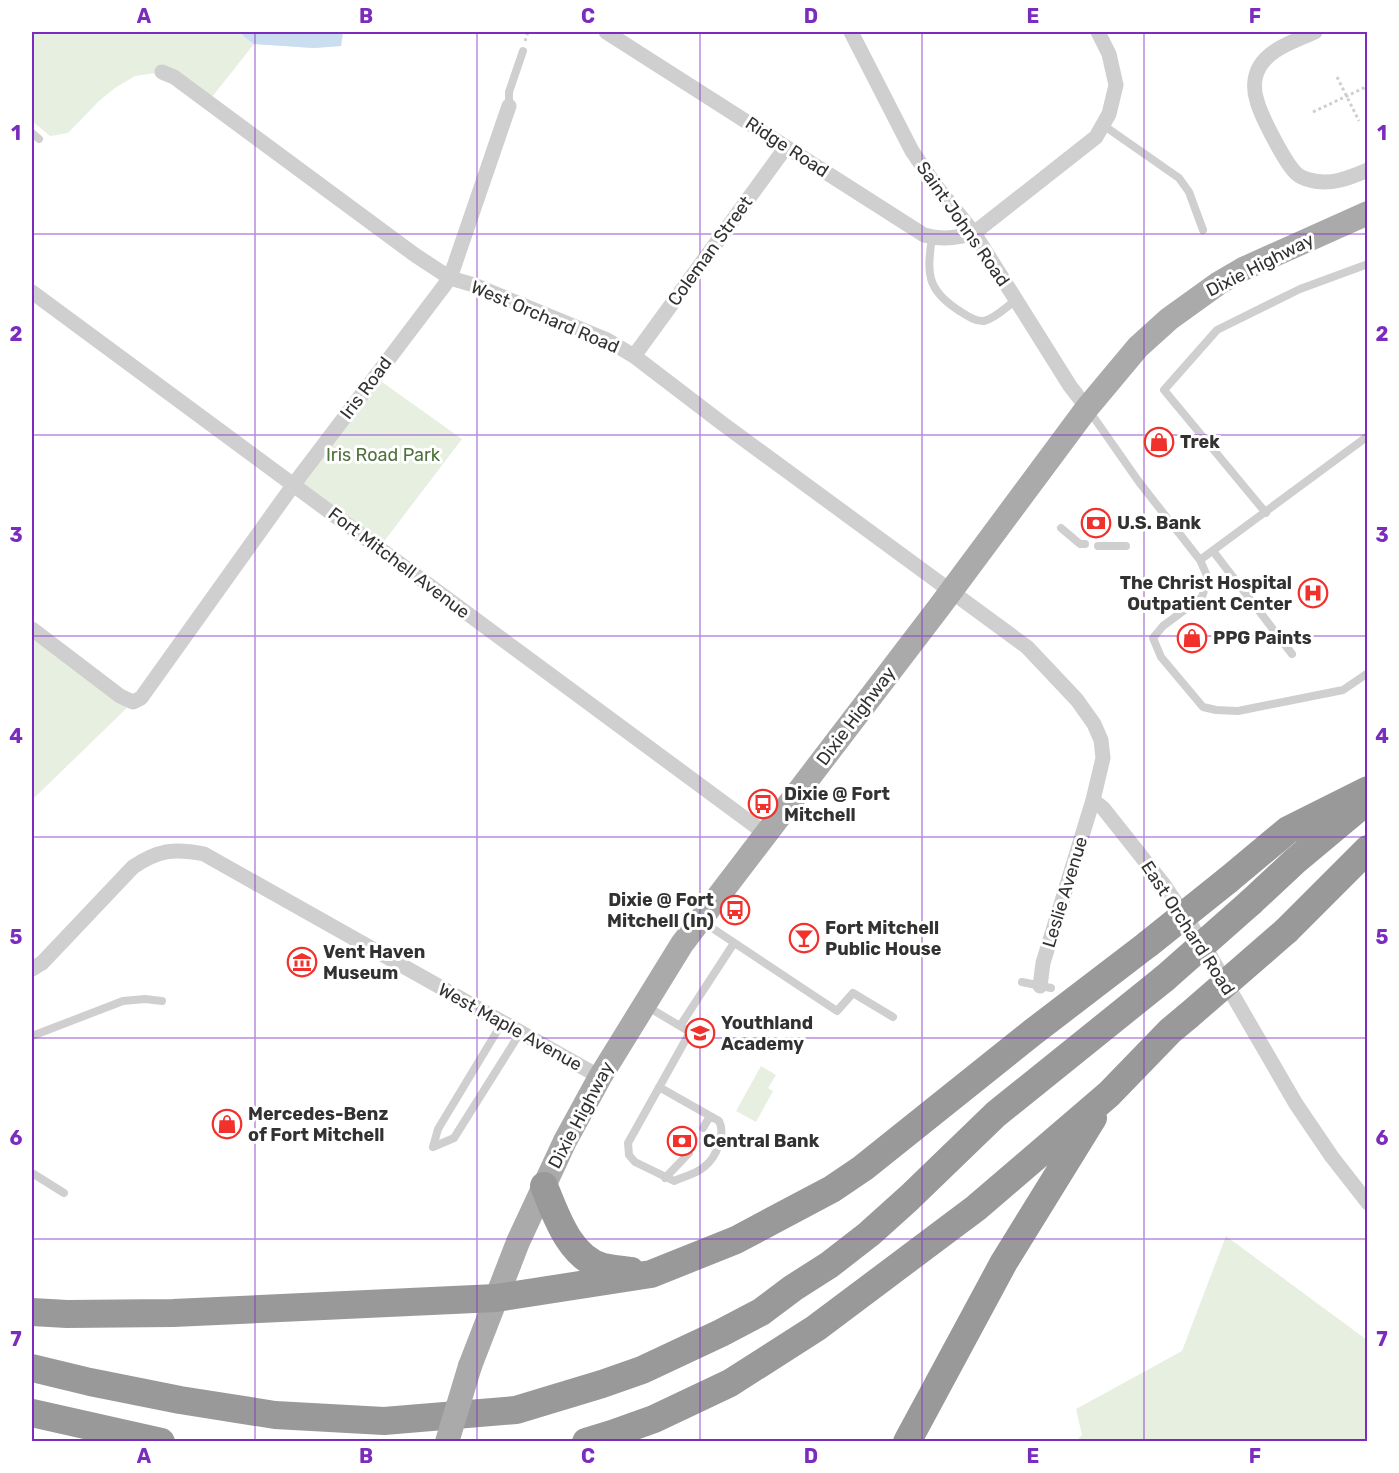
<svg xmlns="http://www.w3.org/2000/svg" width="1399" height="1473" font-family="Rubik,sans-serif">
<rect width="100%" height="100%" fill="#fff"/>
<path fill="#e6efe0" d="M32 32H343L341 46 314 48 254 44 208 102 162 72 135 76 115 88 99 101 68 133 50 136 32 121Z
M375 377 462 439 379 548 294 484Z
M32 629 133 702 32 800Z
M761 1066 776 1075 768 1088 773 1091 756 1122 736 1111Z
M1226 1236 1367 1340V1441H1076L1082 1435 1076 1409 1182 1351Z"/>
<path fill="#cbdeef" d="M242 32H343L341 46 314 48 254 44 243 36Z"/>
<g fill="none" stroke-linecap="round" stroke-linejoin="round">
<path stroke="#cfcfcf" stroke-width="3" stroke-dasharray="3 3" stroke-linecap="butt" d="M525 41 528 32
M1337 77 1359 121
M1313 112 1368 86"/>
<path stroke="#cfcfcf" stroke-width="8" d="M509 106V92L523 51
M1103 125 1179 178 1189 192 1203 230
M32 133 39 139
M932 237C927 273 926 289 958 310 966 315 975 322 984 321 996 318 1006 307 1016 300
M1090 412 1139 482 1200 560 1208 578 1202 597 1163 626 1153 638 1161 657 1203 707 1216 710 1238 711 1343 690 1368 673
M1266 513 1164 390 1217 330 1300 289 1368 264
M1061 528 1080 544H1085
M1098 546H1126
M1213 551 1292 654
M1200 560 1368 436
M703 922 837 1011 853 993 893 1017
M1022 982 1051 988
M648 1007 690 1032 628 1143 629 1155 635 1162 674 1181C683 1177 696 1174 704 1167 716 1158 726 1134 719 1121L659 1087
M680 1026 734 943
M32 1036 123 1001 145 999 162 1001
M703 1128 710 1116
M433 1147 454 1138 520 1033
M433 1147 438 1129 502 1023
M32 1173 64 1193
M665 1178 689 1153"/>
<path stroke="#cfcfcf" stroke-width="15" d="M606 32 924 235C942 240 956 238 974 233L1096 137 1109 114 1116 85 1109 54 1098 32
M851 32 912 151 936 186 974 233 1070 386 1087 408
M1315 32C1297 40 1271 48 1260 66 1254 76 1253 89 1257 101 1261 116 1286 165 1297 174 1300 177 1306 179 1310 180 1330 186 1349 178 1368 170
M162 72 174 77 415 255 450 278 474 285 607 340 634 356 723 424 1027 647 1077 700 1094 724 1101 740 1103 758 1093 800 1043 963 1040 986
M32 292 766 834
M634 356 786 147
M32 629 120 696 133 702 141 698 294 484 450 278 509 106
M1093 800 1103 808 1164 885 1202 942 1296 1104 1332 1157 1368 1203
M32 969 42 963 133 867C158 850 174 848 204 854L600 1077"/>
<path stroke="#aaa" stroke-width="24" d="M470 1366 518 1242 565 1141 600 1077 682 944 940 606 1087 408 1138 347 1169 319 1219 283 1243 269 1368 213"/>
<path stroke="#999" stroke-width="28" d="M1228 880 1288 830 1368 790
M1251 902 1295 861 1362 805
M1286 931 1368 849
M544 1186C556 1215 569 1257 603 1267 612 1269 622 1270 631 1271
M32 1312 67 1314 173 1313 496 1298 651 1274 736 1240 832 1189 863 1168 1033 1032 1148 944
M32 1368 90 1382 180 1400 275 1415 384 1421 516 1410 602 1384 642 1370 721 1333 761 1312 793 1288 829 1265 869 1234 909 1198 996 1114 1165 978
M32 1413 161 1442
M586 1442 612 1434 654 1419 730 1383 816 1328 976 1208 1109 1094 1170 1031 1188 1016
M907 1442 1004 1262 1093 1118"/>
<path stroke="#aaa" stroke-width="24" d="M447 1442 470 1366"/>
<path stroke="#999" stroke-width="28" d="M1148 944 1228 880
M1165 978 1251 902
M1188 1016 1286 931"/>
</g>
<path fill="none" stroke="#7b2cbf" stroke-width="1.5" stroke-opacity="0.55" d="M255 32V1442M477 32V1442M700 32V1442M922 32V1442M1144 32V1442M32 234H1368M32 435H1368M32 636H1368M32 837H1368M32 1038H1368M32 1239H1368"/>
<defs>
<g id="shop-ring" transform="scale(1.5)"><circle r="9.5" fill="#fff" stroke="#f0312c" stroke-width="1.5"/><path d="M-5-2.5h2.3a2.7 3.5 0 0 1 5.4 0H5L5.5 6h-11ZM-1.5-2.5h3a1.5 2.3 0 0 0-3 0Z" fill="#f0312c"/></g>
<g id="bank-ring" transform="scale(1.5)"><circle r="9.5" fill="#fff" stroke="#f0312c" stroke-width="1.5"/><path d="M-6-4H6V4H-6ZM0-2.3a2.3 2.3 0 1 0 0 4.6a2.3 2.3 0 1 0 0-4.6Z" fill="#f0312c"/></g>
<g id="hospital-ring" transform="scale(1.5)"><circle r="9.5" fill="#fff" stroke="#f0312c" stroke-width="1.5"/><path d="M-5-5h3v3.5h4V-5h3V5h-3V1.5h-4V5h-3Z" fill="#f0312c"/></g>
<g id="bus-ring" transform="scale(1.5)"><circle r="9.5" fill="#fff" stroke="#f0312c" stroke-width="1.5"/><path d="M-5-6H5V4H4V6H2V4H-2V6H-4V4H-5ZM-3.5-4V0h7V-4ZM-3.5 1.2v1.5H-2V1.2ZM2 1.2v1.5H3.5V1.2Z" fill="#f0312c"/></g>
<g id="bar-ring" transform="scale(1.5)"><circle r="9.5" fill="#fff" stroke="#f0312c" stroke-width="1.5"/><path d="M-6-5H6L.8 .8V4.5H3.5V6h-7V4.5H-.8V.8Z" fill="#f0312c"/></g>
<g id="museum-ring" transform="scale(1.5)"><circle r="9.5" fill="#fff" stroke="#f0312c" stroke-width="1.5"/><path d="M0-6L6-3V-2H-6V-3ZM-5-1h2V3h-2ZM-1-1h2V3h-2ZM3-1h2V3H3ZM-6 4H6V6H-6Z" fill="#f0312c"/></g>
<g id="school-ring" transform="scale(1.5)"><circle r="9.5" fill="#fff" stroke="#f0312c" stroke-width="1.5"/><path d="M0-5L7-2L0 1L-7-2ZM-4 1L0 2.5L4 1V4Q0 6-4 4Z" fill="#f0312c"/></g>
</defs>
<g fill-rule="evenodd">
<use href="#shop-ring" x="1159" y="442"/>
<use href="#bank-ring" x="1096" y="523"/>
<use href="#hospital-ring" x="1313" y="593"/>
<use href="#shop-ring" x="1192" y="638"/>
<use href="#bus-ring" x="763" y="804"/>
<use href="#bus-ring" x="735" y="910"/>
<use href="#bar-ring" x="804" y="938"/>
<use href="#museum-ring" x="302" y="962"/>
<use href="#school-ring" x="700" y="1033"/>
<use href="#shop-ring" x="227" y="1124"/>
<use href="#bank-ring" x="682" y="1141"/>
</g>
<g text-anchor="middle" stroke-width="6" stroke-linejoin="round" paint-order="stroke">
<g font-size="18" fill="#323232" stroke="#fff">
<text transform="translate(787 147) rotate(33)" y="6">Ridge Road</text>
<text transform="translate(963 224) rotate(55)" y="6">Saint Johns Road</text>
<text transform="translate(710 251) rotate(-54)" y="6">Coleman Street</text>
<text transform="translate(1260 265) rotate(-27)" y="6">Dixie Highway</text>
<text transform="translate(545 317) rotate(23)" y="6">West Orchard Road</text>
<text transform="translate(366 388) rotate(-53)" y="6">Iris Road</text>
<text transform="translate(399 563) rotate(37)" y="6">Fort Mitchell Avenue</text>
<text transform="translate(856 716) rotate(-53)" y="6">Dixie Highway</text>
<text transform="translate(1065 892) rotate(-73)" y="6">Leslie Avenue</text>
<text transform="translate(1188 928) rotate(57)" y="6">East Orchard Road</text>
<text transform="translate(510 1027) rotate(29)" y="6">West Maple Avenue</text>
<text transform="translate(581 1115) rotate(-62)" y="6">Dixie Highway</text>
</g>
<g font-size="18" font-weight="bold" fill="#323232" stroke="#fff" text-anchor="start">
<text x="1180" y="448">Trek</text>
<text x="1117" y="529">U.S. Bank</text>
<text x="1292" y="589" text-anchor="end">The Christ Hospital<tspan x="1292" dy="21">Outpatient Center</tspan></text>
<text x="1213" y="644">PPG Paints</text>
<text x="784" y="800">Dixie @ Fort<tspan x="784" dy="21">Mitchell</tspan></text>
<text x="714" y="906" text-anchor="end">Dixie @ Fort<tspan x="714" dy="21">Mitchell (In)</tspan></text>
<text x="825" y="934">Fort Mitchell<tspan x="825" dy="21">Public House</tspan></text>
<text x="323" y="958">Vent Haven<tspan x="323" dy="21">Museum</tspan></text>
<text x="721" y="1029">Youthland<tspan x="721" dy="21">Academy</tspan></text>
<text x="248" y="1120">Mercedes-Benz<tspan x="248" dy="21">of Fort Mitchell</tspan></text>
<text x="703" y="1147">Central Bank</text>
</g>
<g font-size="18" fill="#4f713b" stroke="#fff">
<text x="383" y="461">Iris Road Park</text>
</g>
</g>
<rect width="1399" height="1473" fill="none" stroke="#ffffff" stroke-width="66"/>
<rect x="33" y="33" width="1333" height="1407" fill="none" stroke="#7b2cbf" stroke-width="2"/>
<g font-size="20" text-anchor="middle" font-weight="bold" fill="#7b2cbf">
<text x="144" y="23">A</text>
<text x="366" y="23">B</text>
<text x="588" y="23">C</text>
<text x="811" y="23">D</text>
<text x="1033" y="23">E</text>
<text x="1255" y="23">F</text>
<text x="16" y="140">1</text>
<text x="1382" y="140">1</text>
<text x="16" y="341">2</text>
<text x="1382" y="341">2</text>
<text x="16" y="542">3</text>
<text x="1382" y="542">3</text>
<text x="16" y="743">4</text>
<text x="1382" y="743">4</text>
<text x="16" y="944">5</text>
<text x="1382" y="944">5</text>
<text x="16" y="1145">6</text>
<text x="1382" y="1145">6</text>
<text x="16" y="1346">7</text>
<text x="1382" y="1346">7</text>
<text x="144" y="1463">A</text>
<text x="366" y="1463">B</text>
<text x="588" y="1463">C</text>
<text x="811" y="1463">D</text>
<text x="1033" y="1463">E</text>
<text x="1255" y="1463">F</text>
</g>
</svg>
